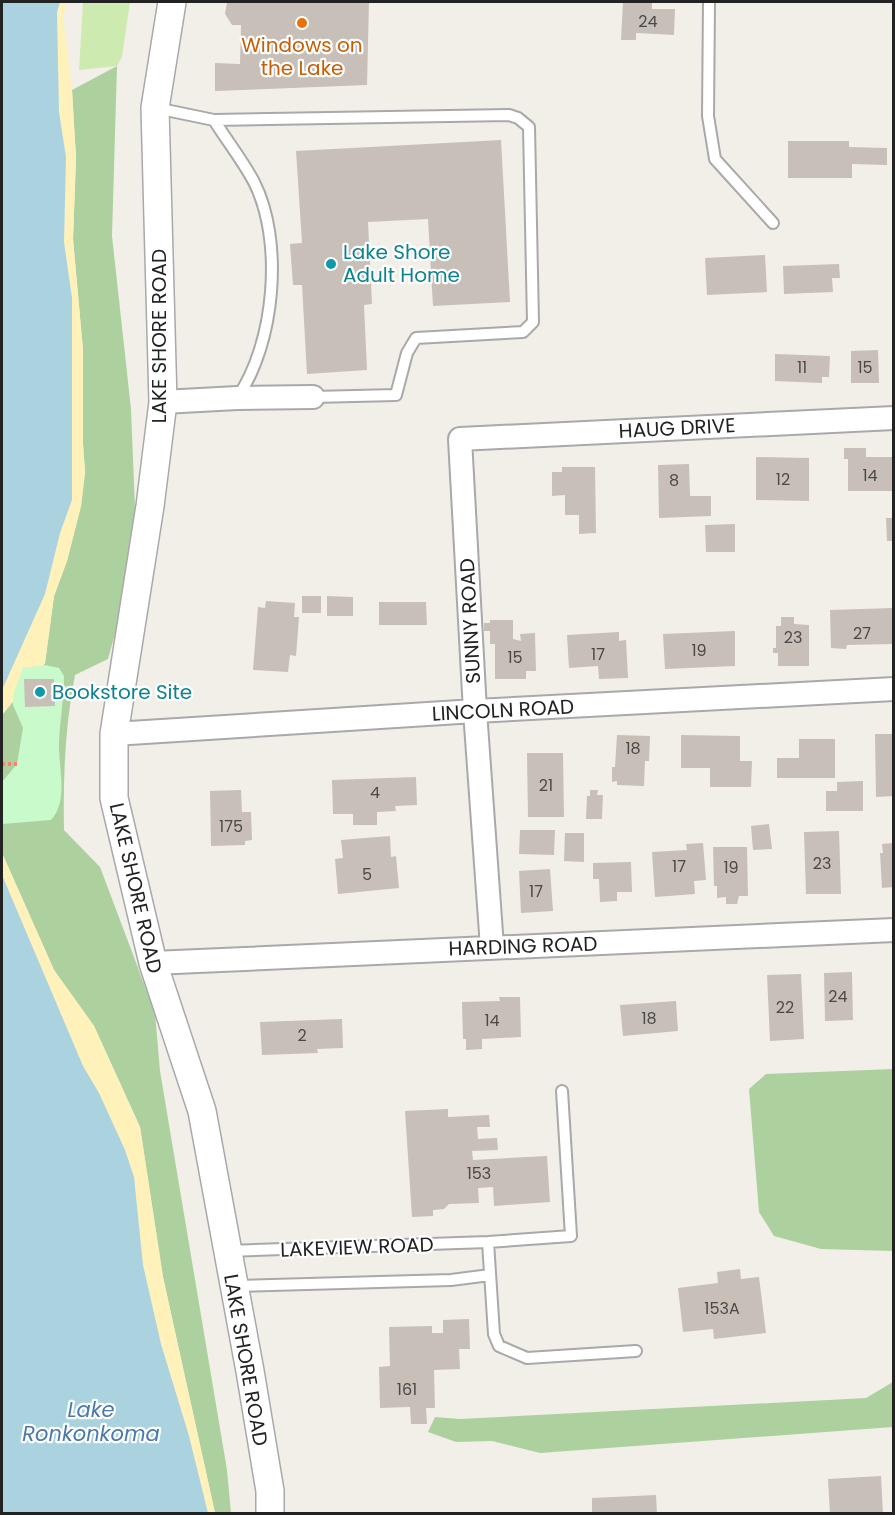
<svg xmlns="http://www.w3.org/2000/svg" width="895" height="1515" font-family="Poppins,sans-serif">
<rect width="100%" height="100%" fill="#f2efe9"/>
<path fill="#cdebb0" d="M83 2H130L122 57 117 66 79 70Z"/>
<path fill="#add19e" d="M117 66 112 236 131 409 135 508 125 598 108 659 75 675C65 726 63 778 64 830L100 867 155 1013 160 1071 227 1470 231 1513H215L163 1277 140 1127 94 1026 54 970 2 853V715L45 663 54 596 67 561 81 506 85 472 83 444V350L73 239 76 158 72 90Z
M893 1069V1251L821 1249 774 1236 759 1212 749 1089 766 1074Z
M893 1382V1427L540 1453 492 1441 456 1442 428 1432 435 1417 460 1419 866 1398Z"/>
<path fill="#fff1ba" d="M60 2H67L63 15 72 90 76 158 73 239 83 350V444L85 472 81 506 67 561 54 596 45 663 2 715V690L45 594 60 533 72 500V298L64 242 66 157 59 112 57 12Z
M2 853 54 970 94 1026 140 1127 163 1277 215 1513H208L189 1436 161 1344 143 1265 134 1177 125 1150 99 1093 83 1066 2 875Z"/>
<path fill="#c8facc" d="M45 665 59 668 64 676C64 698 60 720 59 742 58 766 69 801 51 820L2 824V782L17 764 23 728 13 705V695L23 668Z"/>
<path fill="#aad3df" d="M2 2H60L57 12 59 112 66 157 64 242 72 298V500L60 533 45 594 2 690Z
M2 875 83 1066 99 1093 125 1150 134 1177 143 1265 161 1344 189 1436 208 1513H2Z"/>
<path fill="#c7bfb8" d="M227 2H369L367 85 215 91V63L240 64 241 25H232L225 14Z
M623 2H652V9H675L674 35 636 33V40H621Z
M501 140 510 302 433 306 428 219 368 222 372 304 364 305 367 370 307 374 302 285H293L290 244 302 243 296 151Z
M788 141H849V147L887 148V165L852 164V178H788Z
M765 255 767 292 707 295 705 258Z
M839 264 840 278H832L833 292 784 294 783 266Z
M878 350 879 383H851V351Z
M775 354 830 356 829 377H822V383L775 381Z
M844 448H866V457H892V491H848V459H844Z
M756 457 809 458V501L756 500Z
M689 464 690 496H711V516L659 518 658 465Z
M562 467H595L596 533 579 534V515H565V495L552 496V472H562Z
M886 518H894V541H887Z
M735 524V552H706L705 525Z
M302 596H321V613H302Z
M327 596 353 597V616H327Z
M266 601 295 603 294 617H299L296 656 290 655 288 672 253 670 258 607 265 608Z
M379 602H426L427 625H379Z
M893 608 894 644 847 645 846 649 831 648 830 610Z
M781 617H794V624L809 625V666H778V653H773V648H776V626H781Z
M490 620H513V639L521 641 520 634 535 633 536 671H526V679H495V644H490V631H484V623H490Z
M735 631V666L665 669 663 634Z
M619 632V641L626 640 628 678 599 679 598 666 569 668 567 635Z
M24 679H54L55 706 25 707Z
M875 734H894V796L876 797Z
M617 735 650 736 649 761H645L644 786 617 785V781L612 782V767H615Z
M681 735 740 736V761H752L751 787H710V768H681Z
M799 739H835V778H777V758H799Z
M527 753H563L564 817H528Z
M416 777 417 805 395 806 396 811 377 812V825H353V814H333L332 780Z
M863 781V811H826V791H837V782Z
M241 790 242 812H251L252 840 245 841V845L211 846 210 791Z
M590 790H598L597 795H603L602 819H586L587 796H590Z
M769 824 772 849 753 850 751 826Z
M520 830H555L554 855 519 854Z
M839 831 841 894H806L804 832Z
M565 833H584V862L564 861Z
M390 836 391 857 396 856 399 888 338 894 335 859 343 858 341 840Z
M703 843 706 880 694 881 695 894 655 897 652 852 687 850 686 844Z
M894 843V887L882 888 880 853H883L882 844Z
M713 847H747L748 896H739L737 904H726V897L717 898V886H714Z
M631 862 632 892H617V901L600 902 599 879H593V863Z
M550 869 553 911 521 913 519 871Z
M852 972 853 1020 825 1021 824 973Z
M801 974 804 1039 770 1041 767 975Z
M499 997H520L521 1037 482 1039V1049L466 1050V1039H463L462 1002 500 1001Z
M676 1001 678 1031 623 1036 620 1005Z
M342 1019 343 1048 317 1049 318 1053 262 1055 260 1022Z
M448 1109V1117L489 1115 490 1127H477L478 1139 497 1138 498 1150 472 1151 473 1160 547 1156 550 1202 494 1206 493 1187 478 1188 479 1203 449 1204 444 1209 433 1210V1216L412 1217 405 1111Z
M740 1269 741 1279 759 1277 766 1333 714 1339 713 1329 683 1332 678 1288 718 1283 717 1272Z
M469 1319 470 1349H459L460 1369 434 1370 435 1408H426L427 1424H411L410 1407 380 1408 379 1367 390 1366 389 1327 432 1326V1333H443V1320Z
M881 1476 883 1514H830L828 1479Z
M656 1495 657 1514H592V1498Z"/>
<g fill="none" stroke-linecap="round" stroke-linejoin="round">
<g stroke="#a9a9a9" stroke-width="14">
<path id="service" d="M709 2 708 116 715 159 773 223
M156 108 214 120 509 115 518 118 529 127 533 322 523 332 416 338 407 353 396 395 313 397
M214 120C227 141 243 161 254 182 284 241 275 344 237 398
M488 1242 494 1334 499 1346 527 1358 636 1351
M228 1251 488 1242 571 1236 562 1091
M236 1286 451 1280 490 1275"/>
</g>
<g stroke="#a9a9a9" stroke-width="26">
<path id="minor" d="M163 402 237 398 313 397
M114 734 475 711 894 689
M492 947 475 711 460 439 894 418
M153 963 894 930"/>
</g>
<g stroke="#a9a9a9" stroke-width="30">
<path id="tertiary" d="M172 2 155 108 163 402 150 506 114 734V798L153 963 202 1111 250 1371 270 1491V1514"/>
</g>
<path stroke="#fa8072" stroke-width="4" stroke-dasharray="3 3" stroke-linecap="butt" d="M2 764H17"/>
<use href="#service" stroke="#fff" stroke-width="10"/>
<use href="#minor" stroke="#fff" stroke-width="22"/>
<use href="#tertiary" stroke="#fff" stroke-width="27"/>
</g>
<circle fill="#e8710a" stroke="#fff" stroke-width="2" cx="302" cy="23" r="6"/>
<g fill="#0f9aa8" stroke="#fff" stroke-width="2">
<circle cx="331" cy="264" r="6"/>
<circle cx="40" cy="692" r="6"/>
</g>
<g text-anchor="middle" stroke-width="4.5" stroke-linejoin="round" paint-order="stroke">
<g font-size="16" fill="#4b4948">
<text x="648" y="27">24</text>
<text x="802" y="373">11</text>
<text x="865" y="373">15</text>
<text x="870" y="481">14</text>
<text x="783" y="485">12</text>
<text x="674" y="486">8</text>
<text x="862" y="639">27</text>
<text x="793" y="643">23</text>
<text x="699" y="656">19</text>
<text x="598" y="660">17</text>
<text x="515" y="663">15</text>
<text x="633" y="754">18</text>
<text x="546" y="791">21</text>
<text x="375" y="798">4</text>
<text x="231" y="832">175</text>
<text x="822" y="869">23</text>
<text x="679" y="872">17</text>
<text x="731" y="873">19</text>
<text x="367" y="880">5</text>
<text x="536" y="897">17</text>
<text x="838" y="1002">24</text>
<text x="785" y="1013">22</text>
<text x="649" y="1024">18</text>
<text x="492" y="1026">14</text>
<text x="302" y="1041">2</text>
<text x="479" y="1179">153</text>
<text x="722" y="1314">153A</text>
<text x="407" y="1395">161</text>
</g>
<g font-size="20" fill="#c56008" stroke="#fff">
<text x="302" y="52">Windows on<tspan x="302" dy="23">the Lake</tspan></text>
</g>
<g font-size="20" fill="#0d838f" stroke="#fff" text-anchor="start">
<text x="343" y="259">Lake Shore<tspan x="343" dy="23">Adult Home</tspan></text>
<text x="52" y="699">Bookstore Site</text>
</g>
<g font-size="20" fill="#222" stroke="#fff">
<text transform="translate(159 336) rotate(-90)" y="7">LAKE SHORE ROAD</text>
<text transform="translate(677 428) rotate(-3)" y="7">HAUG DRIVE</text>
<text transform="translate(470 621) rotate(-93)" y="7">SUNNY ROAD</text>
<text transform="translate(503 710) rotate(-3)" y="7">LINCOLN ROAD</text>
<text transform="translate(136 888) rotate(77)" y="7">LAKE SHORE ROAD</text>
<text transform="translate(523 946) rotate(-2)" y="7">HARDING ROAD</text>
<text transform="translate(357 1247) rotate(-2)" y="7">LAKEVIEW ROAD</text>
<text transform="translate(246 1360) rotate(80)" y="7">LAKE SHORE ROAD</text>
</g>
<g font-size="21" font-style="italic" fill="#4a7aab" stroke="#fff">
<text x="91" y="1417">Lake<tspan x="91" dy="24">Ronkonkoma</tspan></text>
</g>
</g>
<rect width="895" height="1515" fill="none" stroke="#222222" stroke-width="6"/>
</svg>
